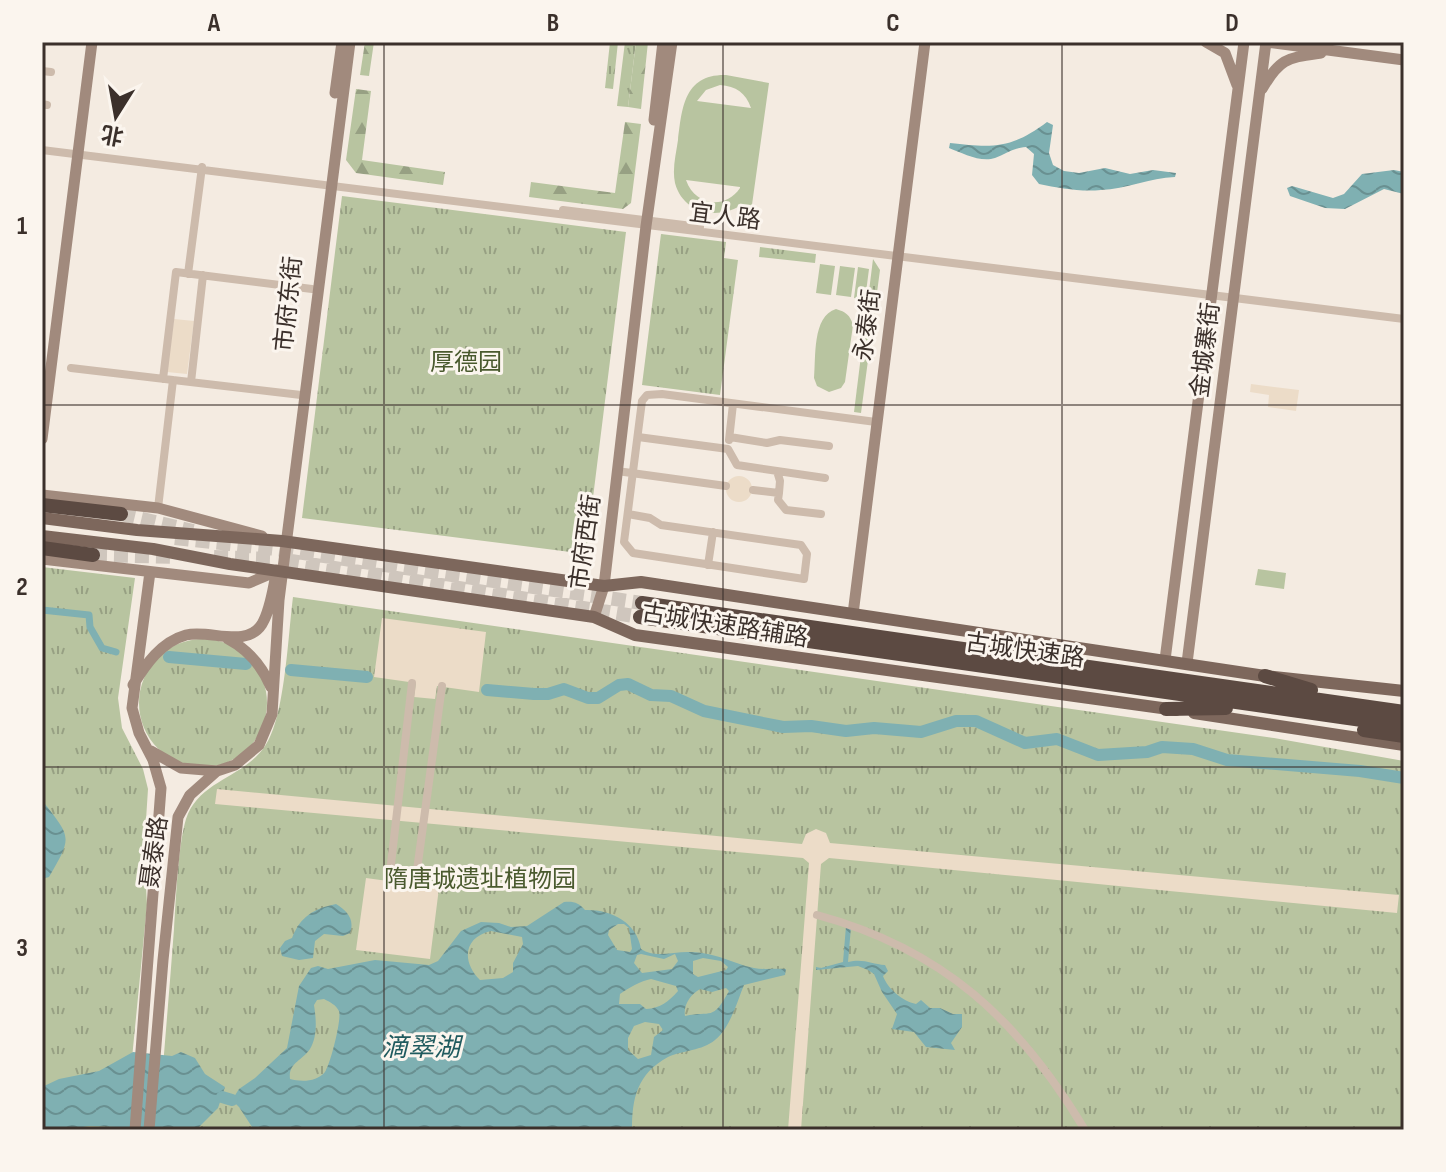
<svg xmlns="http://www.w3.org/2000/svg" width="1446" height="1172" font-family="'Sofia Sans Condensed','Noto Sans SC',sans-serif">
<defs>
<pattern id="grass-tufts" width="24" height="20" patternUnits="userSpaceOnUse" patternTransform="scale(2)"><rect width="24" height="20" fill="#b8c4a0"/><path d="M3 7l-1-3M5 7V3M7 7l1-3M15 17l-1-3M17 17v-4M19 17l1-3" fill="none" stroke="#97a083"/></pattern>
<pattern id="forest-firs" width="22" height="20" patternUnits="userSpaceOnUse" patternTransform="scale(2)"><rect width="22" height="20" fill="#b8c4a0"/><path d="M5 1l3.5 6h-7zM16 11l3.5 6h-7z" fill="#97a083"/></pattern>
<pattern id="water-waves" width="16" height="10" patternUnits="userSpaceOnUse" patternTransform="scale(2)"><rect width="16" height="10" fill="#7fb0b2"/><path d="M0 5q4-4 8 0t8 0" fill="none" stroke="#699091"/></pattern>
</defs>
<rect width="100%" height="100%" fill="#f4ebe1"/>
<path fill="url(#grass-tufts)" d="M610 42H618L613 89 605 88Z
M625 42H636L628 107 617 106Z
M342 196 626 232 586 554 302 518Z
M661 234 726 242 724 258 738 260 720 395 642 385Z
M760 247 816 254 815 263 759 257Z
M873 259 880 270 861 413 854 412Z
M858 267 869 269 865 300 854 298Z
M42 567 135 578 118 698 122 728 143 769 148 789 144 851 147 905 125 1130H42Z
M293 597 1274 738 1404 761V1130H158C163 1063 169 996 174 929 176 899 178 846 186 819 199 780 244 778 265 746 285 718 288 635 293 597Z
M139 703a64 64 0 1 1 128 0a64 64 0 1 1-128 0Z"/>
<path fill="url(#forest-firs)" d="M365 42H374L369 76 360 75Z
M636 42H648L641 109 628 107Z
M356 89 371 91 362 160 445 172 443 185 356 173 346 160Z
M625 122 641 124 631 203 623 209 529 197 531 182 615 193Z"/>
<path fill="#b8c4a0" fill-rule="evenodd" d="M726 75 769 83 750 219 739 218 740 206C716 220 683 213 675 183 672 169 676 154 678 140 682 108 684 74 726 75ZM720 85C736 86 746 93 751 108L697 101 706 90ZM686 180 740 187V188C725 210 695 206 686 180Z
M820 264 835 266 831 295 816 293Z
M840 266 855 268 851 297 836 295Z
M836 309C846 312 850 315 853 325L845 382 841 388 829 392 817 386 814 378C816 358 812 316 836 309Z
M1258 569 1286 573 1284 589 1255 585Z"/>
<path fill="#ecdcc8" d="M174 319 194 321 187 374 167 372Z
M1251 384 1299 390 1296 411 1268 407 1269 395 1250 392Z
M726 489a13 13 0 1 1 26 0a13 13 0 1 1-26 0Z
M382 618 486 632 479 692 437 686 435 699 414 697 416 683 374 677Z
M217 789 802 844 806 834 816 829 826 833 830 843 1399 895 1397 913 829 858 821 864 801 1130H788L809 863 803 858 215 804Z
M366 878 439 888 430 959 356 950Z"/>
<path fill="url(#water-waves)" fill-rule="evenodd" d="M1047 122 1053 125 1049 153 1053 165 1064 171 1079 173 1105 168 1130 174 1153 170 1176 173 1175 177C1150 178 1126 189 1101 190 1080 192 1059 188 1039 184L1032 175 1034 154 1026 147C1013 148 1006 154 995 158 981 163 962 153 949 148L950 143C993 148 1011 149 1047 122Z
M1394 170 1404 172V194L1384 189 1345 209 1325 208 1290 196 1287 188 1292 186 1333 198 1344 194 1362 174Z
M42 800C70 837 74 835 49 877L42 879Z
M564 902C574 901 579 903 585 910 610 909 637 922 641 949 656 959 674 951 691 952 718 953 731 963 754 968 764 970 776 968 786 969L785 975 744 985C737 1002 730 1028 715 1040 702 1051 683 1050 668 1057 637 1074 632 1098 632 1130H254L239 1107 232 1100 239 1089 255 1078 287 1048 299 986 311 968 318 966 328 969 375 960 429 965 438 961 461 931 481 922 499 923 511 927 527 926ZM618 924H624L629 928 632 949 630 952 617 950 608 935 609 930ZM491 931 522 937 523 944 513 963V972L503 978 480 980C461 961 464 937 491 931ZM641 954 664 959 675 954 678 961 672 969 642 973 634 963 637 955ZM703 958 721 961 728 967 726 970 698 977 693 974V961ZM651 979 676 986 678 991C668 1002 661 1008 646 1009L640 1004H619L620 994C628 988 641 981 651 979ZM726 988 729 991C712 1022 712 1010 685 1016 683 1005 691 994 700 989L712 992ZM324 999C330 1002 336 1005 339 1011 342 1019 330 1065 325 1072 317 1082 301 1082 290 1079 288 1063 302 1061 310 1049 318 1036 316 1018 314 1005L317 1000ZM645 1022 659 1024 663 1030 654 1037 651 1055 638 1059 628 1050V1038L634 1026Z
M336 904C347 911 355 919 350 933L343 936 324 934 315 941 313 958 299 960 282 956 280 948 285 941 292 938C301 916 313 909 336 904Z
M846 926 851 927 848 962C863 958 872 964 885 965L888 971 883 976C888 989 902 1001 916 1004L921 1000 930 1008H940L953 1014H962V1027L951 1043 955 1050 926 1047 914 1032 892 1029 897 1014 882 992 874 974 868 970 858 966 816 970V967L821 968 843 962Z
M133 1052 172 1056 181 1052 195 1058 205 1074 225 1087 218 1108 196 1130 89 1126 65 1130H42V1087L59 1079 99 1071Z"/>
<g fill="none" stroke-linecap="round" stroke-linejoin="round">
<path stroke="#7fb0b2" stroke-width="7" d="M42 610 89 615 90 627 102 648 116 652"/>
<path stroke="#7fb0b2" stroke-width="12" d="M169 657 246 664
M291 670 367 677
M487 690 534 694H548L564 689 588 698H598L619 685 628 684 651 695 671 696 704 711 783 727 811 726 846 731 874 728 921 732 956 721H976L1025 743 1057 739 1098 755 1147 752 1162 747 1193 749 1227 760 1360 771 1404 778
M222 1097 232 1100"/>
<path stroke="#cfc6bd" stroke-width="14" stroke-dasharray="14 7" stroke-linecap="butt" d="M121 514 193 531
M175 538 276 549 642 603
M93 555 177 557
M214 557 275 559
M285 560 640 617"/>
<path stroke="#cdbbac" stroke-width="8" d="M42 71 51 72
M42 104 47 105
M42 150 1404 319
M563 210 700 227
M188 274 202 167
M71 368 301 395
M163 379 176 272 312 289
M191 382 203 275
M638 437 728 449 737 465 825 478
M730 437 767 443 780 440 829 446
M729 440 733 404
M617 471 726 486
M777 471 780 481 779 493
M753 490 779 493 778 500 786 510 821 514
M158 508 173 380
M628 514 650 518 661 525 801 545 807 554 804 579 633 553 624 542 642 401 647 395 662 394 876 422
M708 565 713 532
M389 881 412 683
M415 885 442 686
M817 915C943 949 1019 1020 1085 1130"/>
<path stroke="#a18a7d" stroke-width="11" d="M1206 42 1225 53 1237 85
M1267 42 1404 60
M1262 89C1280 58 1287 58 1321 53
M335 93 342 42
M654 120 663 42
M42 439 92 42
M42 495 158 508 262 536
M42 559 249 583 277 571
M853 614 925 42
M594 617 604 586 646 226 672 42
M228 639C249 650 262 666 271 687
M1165 660 1244 42
M1187 663 1266 42
M133 685C146 664 161 642 186 635 210 629 246 649 262 624 271 609 273 587 277 570
M151 751 181 768 217 771
M135 1130 161 788 153 760 139 733 132 708 150 572
M149 1130 163 960 178 817 190 795 217 771 235 765 259 745 272 714 279 600 350 42"/>
<path stroke="#7d675c" stroke-width="12" d="M42 518 137 530 282 541 604 586 641 582 1265 676 1404 691
M42 536 153 549 230 564 594 617 635 635 1176 710
M1194 713 1404 745"/>
<path stroke="#5c4a42" stroke-width="14" d="M42 505 121 514
M42 548 93 555
M642 603 1404 712
M640 617 1404 726
M1265 676 1311 690
M1166 709 1226 708
M1364 730 1404 736"/>
</g>
<path fill="none" stroke="#3b302b" stroke-width="2" stroke-opacity="0.55" d="M384 42V1130M723 42V1130M1062 42V1130M42 405H1404M42 767H1404"/>
<g text-anchor="middle" stroke-width="6" stroke-linejoin="round" paint-order="stroke">
<g font-size="24" fill="#3b302b" stroke="#fbf5ee">
<text transform="translate(725 216) rotate(7)" y="8">宜人路</text>
<text transform="translate(288 304) rotate(-84)" y="8">市府东街</text>
<text transform="translate(867 325) rotate(-83)" y="8">永泰街</text>
<text transform="translate(1205 350) rotate(-83)" y="8">金城寨街</text>
<text transform="translate(585 542) rotate(-82)" y="8">市府西街</text>
<text transform="translate(725 625) rotate(9)" y="8">古城快速路辅路</text>
<text transform="translate(1025 650) rotate(8)" y="8">古城快速路</text>
<text transform="translate(154 852) rotate(-82)" y="8">聂泰路</text>
</g>
<g font-size="24" fill="#4a5a2e" stroke="#fbf5ee">
<text x="466" y="370">厚德园</text>
<text x="480" y="887">隋唐城遗址植物园</text>
</g>
<g font-size="26" font-style="italic" fill="#1f5a5e" stroke="#fbf5ee">
<text x="421" y="1056">滴翠湖</text>
</g>
</g>
<rect width="1446" height="1172" fill="none" stroke="#fbf5ee" stroke-width="88"/>
<g transform="translate(116 116) rotate(191)" stroke="#fbf5ee" stroke-width="6" paint-order="stroke">
<path d="M0-6L14 30L0 20L-14 30Z" fill="#3b302b"/>
<text y="-12" font-size="22" font-weight="bold" text-anchor="middle" fill="#3b302b">北</text>
</g>
<rect x="44" y="44" width="1358" height="1084" fill="none" stroke="#3b302b" stroke-width="3"/>
<g font-size="26" text-anchor="middle" font-weight="bold" fill="#3b302b">
<text x="214" y="31">A</text>
<text x="553" y="31">B</text>
<text x="893" y="31">C</text>
<text x="1232" y="31">D</text>
<text x="22" y="234">1</text>
<text x="22" y="595">2</text>
<text x="22" y="956">3</text>
</g>
</svg>
